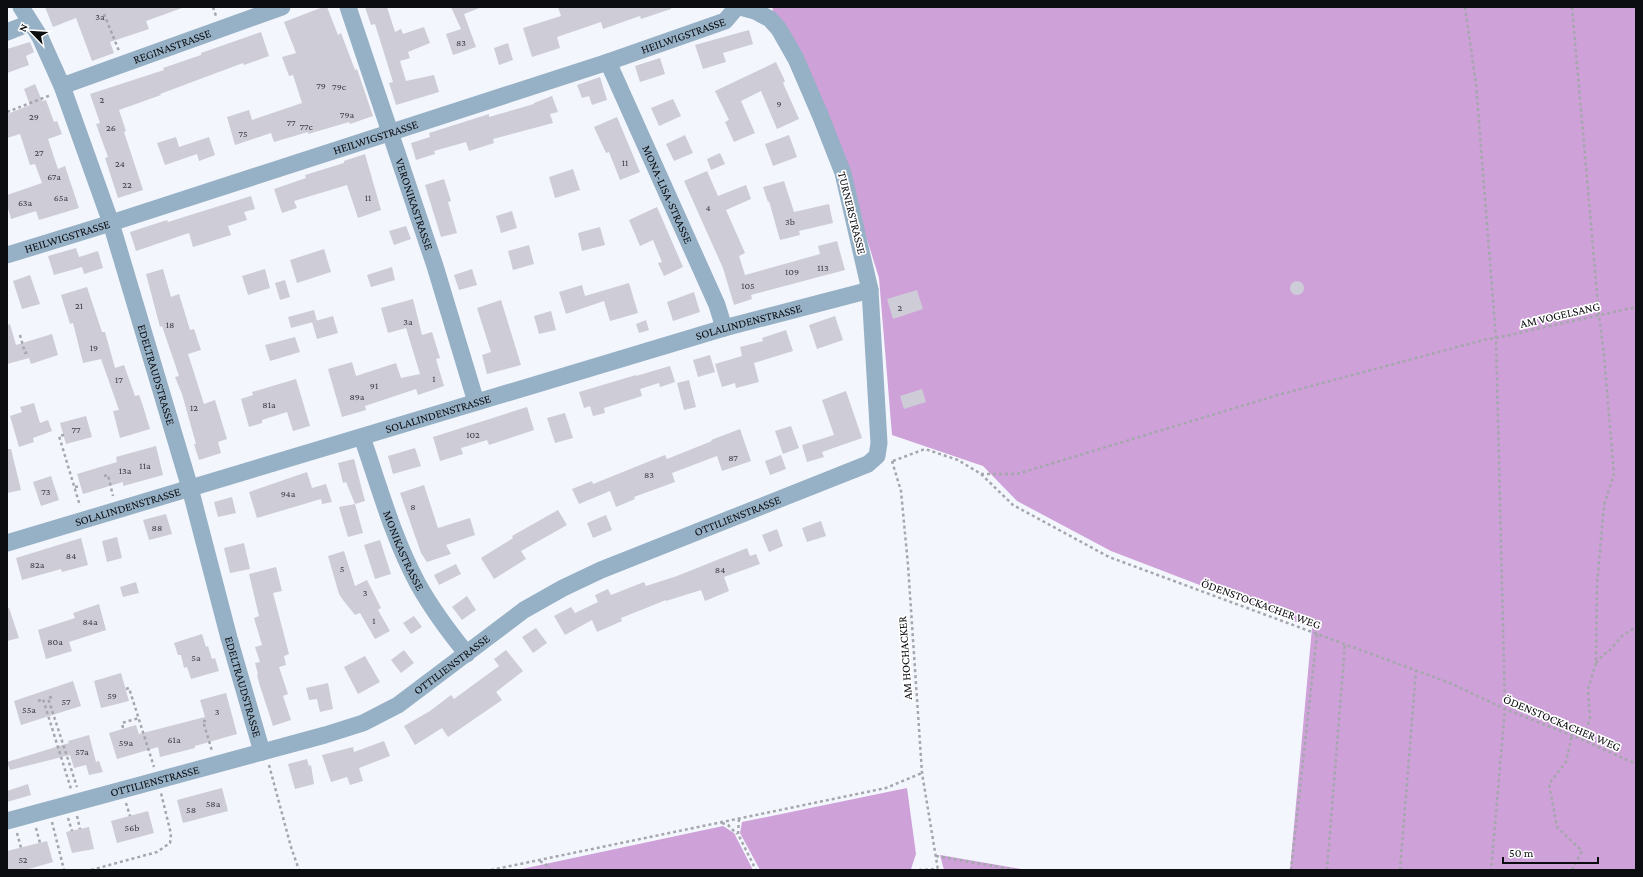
<svg xmlns="http://www.w3.org/2000/svg" width="1643" height="877" font-family="'Crimson Pro',serif">
<rect width="100%" height="100%" fill="#f3f6fd"/>
<path fill="#cea1d9" d="M773 7H1636V870H1290L1312 628 1111 551 1017 501 983 466 892 435 879 278 834 133 772 16Z
M907 788 916 854 911 869 760 870 740 833 742 822Z
M723 826 734 833 753 870H517Z
M940 855 1027 870H944Z"/>
<path fill="#cdccd7" d="M45 7H182V8L146 21 149 29 110 42 114 53 92 61 76 18 53 27Z
M323 7H327L338 35 341 33 355 70 357 69 373 116 350 124 349 122 308 134V132L274 142 271 133 235 145 227 117 249 110 252 120 302 103 293 75 289 76 282 57 296 53 284 22Z
M365 7H387L395 32 401 29 403 34 424 27 430 43 408 52 410 58 400 61 406 81 434 75 439 92 396 105 389 83 393 82 375 24 371 25Z
M451 7H482L464 14 476 47 453 55 446 34 461 29Z
M558 7H671V9L641 19 640 16 603 29 601 22 557 37 560 48 532 57 523 28 561 16Z
M749 30 753 44 723 53 726 62 703 69 695 45Z
M261 32 269 56 244 65 243 63 160 94 161 95 119 110 126 131 124 132 143 190 118 198 105 158 108 157 96 124 100 123 90 94 164 70 163 68 201 55V53Z
M30 42 34 52 26 56 29 65 7 73V49Z
M508 43 513 60 499 65 494 48Z
M660 58 665 74 640 82 635 66Z
M776 62 785 81 783 83 799 119 777 129 761 91 741 101 755 133 734 142 725 122 729 120 715 91Z
M600 77 607 100 592 105 589 96 582 98 577 85Z
M35 84 42 101 46 100 54 122 57 121 62 134 48 139 58 169 65 166 79 208 39 220 36 211 11 219 7 205V195L42 183 35 164 30 165 20 134 7 138V114L30 105 24 89Z
M552 96 558 112 550 114 553 123 493 139 494 143 469 151 466 142 434 151 435 154 416 160 411 143 430 137 429 133 489 114V117L534 104V103Z
M673 99 681 116 659 126 651 108Z
M617 117 640 172 620 180 609 152 606 153 594 127Z
M685 135 693 153 674 161 666 144Z
M789 135 797 157 773 166 765 144Z
M176 137 179 147 209 137 215 155 199 161 197 154 165 165 157 143Z
M720 153 725 164 711 170 707 159Z
M365 154 381 210 358 218 347 185 294 201 297 208 282 213 274 189 306 178 305 175 344 163V161Z
M573 169 580 190 555 198 549 177Z
M707 171 718 196 746 185 751 199 726 210 745 253 739 256 745 275 820 254 818 246 837 241 845 270 751 295 752 299 734 305 723 268 684 181Z
M444 179 451 201 448 202 457 233 441 237 425 185Z
M784 181 794 212 829 204 833 223 799 231 800 235 780 240 769 201 768 202 763 187Z
M251 196 255 209 244 212 247 220 228 226 231 235 193 247 189 233 136 251 130 232 167 220 168 222Z
M657 207 683 267 664 276 658 263 662 262 653 240 640 246 629 220Z
M512 211 517 228 501 233 496 216Z
M406 226 411 239 394 245 389 231Z
M600 227 605 245 582 251 578 233Z
M529 245 534 264 513 270 508 251Z
M76 248 79 257 98 251 103 268 84 274 82 267 54 275 48 256Z
M324 249 331 272 297 283 290 260Z
M392 267 395 280 371 287 367 275Z
M163 269 171 297 179 294 190 330 194 329 201 350 188 354 204 404 215 400 227 439 218 442 221 453 199 460 194 444H196L182 394 175 377 179 376 162 326 160 327 146 274Z
M265 269 270 288 248 295 242 276Z
M472 269 477 285 459 290 454 275Z
M30 275 40 304 22 309 13 281Z
M285 280 290 297 280 300 275 283Z
M1290 288a7 7 0 1 1 14 0a7 7 0 1 1-14 0Z
M629 283 638 313 610 321 604 301 566 314 559 292 582 285 585 296Z
M87 287 102 332H105L115 368 124 365 135 396 139 395 142 403 150 429 120 438 113 411 119 410 101 359 83 363 73 323 70 324 61 295Z
M917 290 923 309 893 319 887 299Z
M694 292 700 312 673 321 667 302Z
M413 299 422 335 432 332 440 358 436 359 444 386 418 395 416 389 365 406 366 410 342 417 328 369 352 362 356 376 396 363 401 378 420 374 406 328 388 333 381 308Z
M501 300 521 365 487 374 482 355 491 352 477 308Z
M314 310 317 321 291 328 288 317Z
M551 311 556 330 539 334 534 316Z
M333 316 338 333 317 339 312 322Z
M835 316 843 340 817 349 809 325Z
M646 320 649 330 639 333 636 324Z
M10 324 16 345 52 334 58 355 31 364 29 358 7 364V325Z
M786 330 793 351 754 363 759 382 736 388 735 383 722 387 715 364 742 356 740 347 763 341 762 338Z
M295 337 300 352 270 361 265 345Z
M710 355 715 372 698 377 693 360Z
M670 366 675 382 660 387 659 383 640 389 642 396 604 408 605 413 593 416 590 406 584 408 579 392 636 375V376Z
M296 379 310 426 293 431 287 412 262 420V423L249 427 241 399 253 395 252 392Z
M689 380 696 407 684 410 677 383Z
M922 389 926 402 904 409 900 396Z
M846 391 862 438 822 452 824 457 807 462 802 445 834 435 822 400Z
M34 403 40 423 48 420 52 431 33 438 34 442 19 447 10 416 22 412 20 407Z
M527 407 534 430 489 445 487 440 461 448 463 454 440 461 433 437Z
M565 413 573 438 555 443 547 418Z
M86 416 92 437 66 444 60 423Z
M791 426 799 448 783 454 775 431Z
M740 429 751 461 722 471 717 456 672 473 675 482 634 497 635 499 616 507 610 491 579 504 572 489 592 481 593 484 665 455 667 459 712 441 711 440Z
M156 446 163 475 123 486V482L83 494 77 474 117 462 116 457Z
M415 448 421 466 393 474 388 456Z
M7 449H11L21 490 7 493Z
M781 455 786 469 770 475 765 461Z
M354 459 365 501 355 504 346 482 343 483 338 463Z
M307 472 312 488 326 484 332 502 322 504 321 499 257 518 249 492Z
M51 476 59 500 41 506 33 482Z
M424 485 438 528 470 518 475 535 446 545 451 554 427 562 421 553 400 493Z
M232 497 236 513 218 517 214 502Z
M355 504 363 533 348 537 339 507Z
M558 510 567 525 521 551 526 559 494 579 481 558 513 538 512 536Z
M166 514 172 534 149 540 143 520Z
M606 515 612 530 593 538 587 523Z
M821 521 826 536 807 542 802 528Z
M777 529 783 546 769 552 762 535Z
M117 537 122 558 107 562 102 541Z
M81 538 88 565 62 572 61 569 22 580 16 558Z
M380 540 391 574 375 579 364 545Z
M244 543 250 569 230 573 224 548Z
M747 548 750 556 756 554 760 564 724 577 729 591 705 601 701 590 666 601V600L621 618 622 621 597 632 592 620 565 635 554 616 571 607 575 613 598 602 595 595 608 589 611 595 644 582 646 586 677 576Z
M344 551 355 586 367 580 381 608 378 610 390 631 375 639 360 613 355 615 343 600 339 594 328 556Z
M456 564 461 574 439 585 434 575Z
M276 567 282 591 273 593 289 654 284 656 286 665 279 667 288 694 283 696 291 720 273 726 259 683 257 674H258L255 663 260 662 255 647 262 645 254 618 259 616 249 574Z
M136 582 139 593 123 597 120 587Z
M467 596 476 610 462 620 452 607Z
M99 604 106 630 69 642 72 651 46 659 38 630 75 618 73 613Z
M7 608H9L19 638 7 641Z
M414 616 422 627 411 634 403 623Z
M536 628 547 643 533 653 522 637Z
M202 634 206 647 208 646 212 659 215 658 219 671 191 679 187 667 184 668 181 655H178L174 643Z
M404 650 414 663 401 673 391 660Z
M506 650 523 671 496 692 502 700 448 737 442 728 415 745 404 726 430 711 451 695 454 699 499 666 494 659Z
M365 656 380 682 358 694 344 667Z
M121 673 129 701 101 708 94 681Z
M73 681 81 706 21 725 14 701Z
M328 683 333 709 320 712 317 699 309 700 306 688Z
M226 693 237 734 195 746V748L160 757 158 747 117 759 109 733 136 725 139 734 205 717 200 700Z
M89 735 96 762 99 761 103 772 89 775 86 765 74 768 70 755 10 770 7 762 69 743 68 741Z
M384 741 390 756 359 768 363 781 350 785 347 777 331 782 322 755 353 747 354 752Z
M307 759 309 766 311 765 314 784 295 789 288 764Z
M28 784 31 795 7 802V791Z
M222 788 228 811 183 823 177 800Z
M148 811 154 833 117 843 111 821Z
M89 827 94 849 72 853 66 832Z
M47 841 53 862 25 870H7V851Z"/>
<g fill="none" stroke-linecap="round" stroke-linejoin="round">
<path stroke="#a5a7ad" stroke-width="2.5" stroke-dasharray="3 3" stroke-linecap="butt" d="M213 7 216 16
M1465 7 1476 84 1496 338 1505 709 1491 870
M1572 7 1599 316 1604 355 1614 474 1604 505 1597 585 1596 663 1588 689 1590 718 1583 740
M104 14 119 51
M7 112 51 95
M20 335 25 353 28 352
M64 435 59 436 80 506
M892 461 901 491 908 565 922 773 938 870
M893 461 925 449 958 460 981 474 1013 505 1109 557 1450 683 1505 709 1583 740 1636 764
M981 474H1017L1278 395 1487 339 1496 338 1636 307
M104 476 108 475 113 496
M75 487 80 486
M1596 663 1603 655 1610 650 1622 636 1636 627
M126 689 129 688 154 767
M52 697 48 698 77 787
M38 701 43 699 71 789
M206 721H203L212 751
M123 728 122 723 139 718
M269 765 291 847 299 870
M126 803 130 816
M77 816 80 829
M68 818 72 831
M739 819 738 834 756 870
M52 822 64 870
M722 823 728 825 737 834
M36 828 40 843
M17 833 21 848
M936 856 1016 870
M540 861 548 866 550 870
M91 870 157 852 170 843 171 834 161 793
M491 870 886 788 922 773
M919 870 938 869
M1291 870 1317 634
M1327 870 1345 644
M1400 870 1416 670
M1572 870 1582 851 1557 827 1549 784 1566 762 1572 736"/>
<g stroke="#96b0c5" stroke-width="17">
<path id="s1" d="M21 7 40 37 62 86 111 223 190 488 229 638 262 752"/>
<path id="s2" d="M348 7 435 266 476 402"/>
<path d="M7 32 30 23"/>
<path id="s3" d="M608 62 717 305 724 328"/>
<path id="s4" d="M62 86 282 7"/>
<path id="s5" d="M7 255 111 223 608 62 725 21 737 7"/>
<path id="s6" d="M362 437C379 486 393 538 418 584 432 609 449 632 467 654"/>
<path id="s7" d="M7 543 724 328 870 290"/>
<path id="s8" d="M7 821 325 735 363 723 398 705 524 610 563 588 601 570 868 464 877 456 879 443 870 290 843 173 821 117 796 59 779 29 770 19 755 11 740 7"/>
</g>
</g>
<g text-anchor="middle" stroke-width="3.5" stroke-linejoin="round" paint-order="stroke">
<g font-size="10" fill="#3c3d42">
<text x="100" y="20">3a</text>
<text x="461" y="46">83</text>
<text x="321" y="89">79</text>
<text x="339" y="90">79c</text>
<text x="102" y="103">2</text>
<text x="779" y="107">9</text>
<text x="347" y="118">79a</text>
<text x="34" y="120">29</text>
<text x="291" y="126">77</text>
<text x="306" y="130">77c</text>
<text x="111" y="131">26</text>
<text x="243" y="137">75</text>
<text x="39" y="156">27</text>
<text x="625" y="166">11</text>
<text x="120" y="167">24</text>
<text x="54" y="180">67a</text>
<text x="127" y="188">22</text>
<text x="61" y="201">65a</text>
<text x="368" y="201">11</text>
<text x="25" y="206">63a</text>
<text x="708" y="211">4</text>
<text x="790" y="225">3b</text>
<text x="823" y="271">113</text>
<text x="792" y="275">109</text>
<text x="748" y="289">105</text>
<text x="79" y="309">21</text>
<text x="900" y="311">2</text>
<text x="408" y="325">3a</text>
<text x="170" y="328">18</text>
<text x="94" y="351">19</text>
<text x="434" y="382">1</text>
<text x="119" y="383">17</text>
<text x="374" y="389">91</text>
<text x="357" y="400">89a</text>
<text x="269" y="408">81a</text>
<text x="194" y="411">12</text>
<text x="76" y="433">77</text>
<text x="473" y="438">102</text>
<text x="733" y="461">87</text>
<text x="145" y="469">11a</text>
<text x="125" y="474">13a</text>
<text x="649" y="478">83</text>
<text x="46" y="495">73</text>
<text x="288" y="497">94a</text>
<text x="413" y="510">8</text>
<text x="157" y="531">88</text>
<text x="71" y="559">84</text>
<text x="37" y="568">82a</text>
<text x="342" y="572">5</text>
<text x="720" y="573">84</text>
<text x="365" y="596">3</text>
<text x="374" y="624">1</text>
<text x="90" y="625">84a</text>
<text x="55" y="645">80a</text>
<text x="196" y="661">5a</text>
<text x="112" y="699">59</text>
<text x="66" y="705">57</text>
<text x="29" y="713">55a</text>
<text x="217" y="715">3</text>
<text x="174" y="743">61a</text>
<text x="126" y="746">59a</text>
<text x="82" y="755">57a</text>
<text x="213" y="807">58a</text>
<text x="191" y="813">58</text>
<text x="132" y="831">56b</text>
<text x="23" y="863">52</text>
</g>
<g font-size="12" fill="#0c0d11" stroke="#fff">
<text dy="4" stroke="none"><textPath href="#s5" startOffset="711">HEILWIGSTRASSE</textPath></text>
<text dy="4" stroke="none"><textPath href="#s4" startOffset="117">REGINASTRASSE</textPath></text>
<text dy="4" stroke="none"><textPath href="#s5" startOffset="387">HEILWIGSTRASSE</textPath></text>
<text dy="4" stroke="none"><textPath href="#s3" startOffset="145">MONA-LISA-STRASSE</textPath></text>
<text dy="4" stroke="none"><textPath href="#s2" startOffset="208">VERONIKASTRASSE</textPath></text>
<text transform="translate(852 213) rotate(76)" y="4">TURNERSTRASSE</text>
<text dy="4" stroke="none"><textPath href="#s5" startOffset="63">HEILWIGSTRASSE</textPath></text>
<text transform="translate(1560 315) rotate(-13)" y="4">AM VOGELSANG</text>
<text dy="4" stroke="none"><textPath href="#s7" startOffset="774">SOLALINDENSTRASSE</textPath></text>
<text dy="4" stroke="none"><textPath href="#s1" startOffset="393">EDELTRAUDSTRASSE</textPath></text>
<text dy="4" stroke="none"><textPath href="#s7" startOffset="450">SOLALINDENSTRASSE</textPath></text>
<text dy="4" stroke="none"><textPath href="#s7" startOffset="126">SOLALINDENSTRASSE</textPath></text>
<text dy="4" stroke="none"><textPath href="#s8" startOffset="800">OTTILIENSTRASSE</textPath></text>
<text dy="4" stroke="none"><textPath href="#s6" startOffset="121">MONIKASTRASSE</textPath></text>
<text transform="translate(1261 604) rotate(20)" y="4">ÖDENSTOCKACHER WEG</text>
<text transform="translate(905 658) rotate(-94)" y="4">AM HOCHACKER</text>
<text dy="4" stroke="none"><textPath href="#s8" startOffset="476">OTTILIENSTRASSE</textPath></text>
<text dy="4" stroke="none"><textPath href="#s1" startOffset="717">EDELTRAUDSTRASSE</textPath></text>
<text transform="translate(1562 723) rotate(23)" y="4">ÖDENSTOCKACHER WEG</text>
<text dy="4" stroke="none"><textPath href="#s8" startOffset="153">OTTILIENSTRASSE</textPath></text>
</g>
</g>
<rect width="1643" height="877" fill="none" stroke="#0c0d11" stroke-width="16"/>
<g transform="translate(32 32) rotate(295)" stroke="#ffffff" stroke-width="3" paint-order="stroke">
<path d="M0-3L7 15L0 10L-7 15Z" fill="#0c0d11"/>
<text y="-6" font-size="11" font-weight="bold" text-anchor="middle" fill="#0c0d11">N</text>
</g>
<path d="M1503 857v6h95v-6" fill="none" stroke="#0c0d11" stroke-width="2"/>
<text x="1509" y="857" font-size="12" fill="#0c0d11" stroke="#ffffff" stroke-width="3" paint-order="stroke">50 m</text>
</svg>
